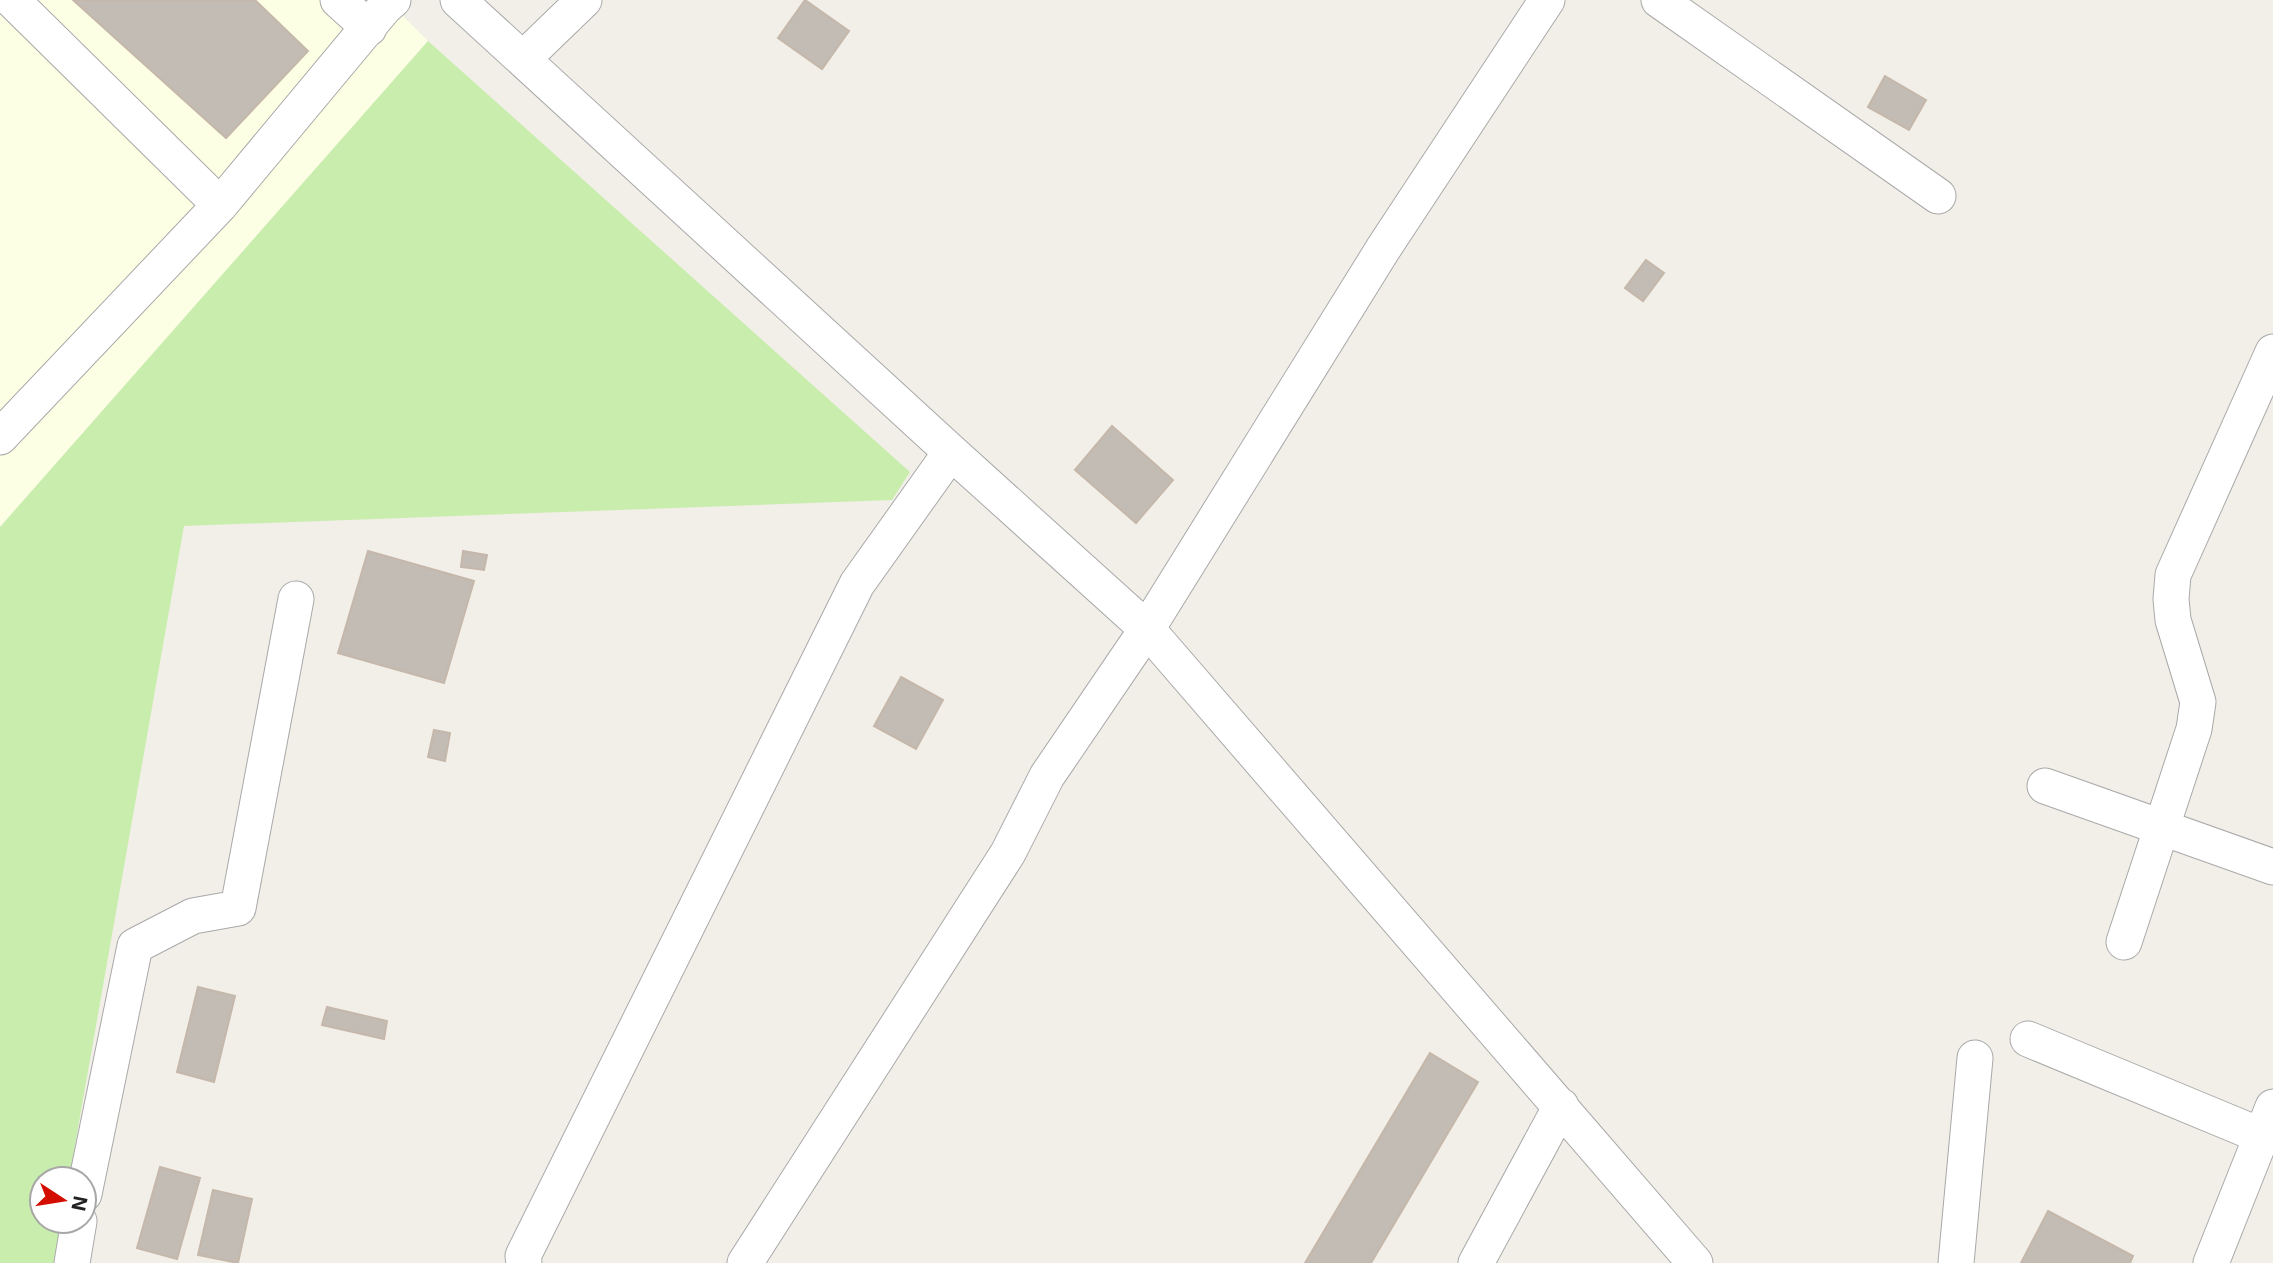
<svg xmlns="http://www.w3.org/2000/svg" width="2273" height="1263" font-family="Inter,sans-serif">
<rect width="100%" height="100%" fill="#f2efe8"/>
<path fill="#fdffe4" d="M0 0H387L428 41 0 527Z"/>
<path fill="#c9edad" d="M428 41 910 472 892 500 184 526 69 1179H42V1221H62L55 1263H0V527Z"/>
<path fill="#c3bcb4" stroke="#c5b7aa" stroke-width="2" d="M73 0H255L308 51 226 138Z
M805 0 849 31 822 69 778 38Z
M1885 76 1926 100 1909 130 1868 107Z
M1646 260 1664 273 1643 301 1625 288Z
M1112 426 1173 480 1136 523 1075 470Z
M368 551 474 581 444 683 338 653Z
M463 551 487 555 484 570 461 567Z
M901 677 943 700 916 749 874 726Z
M434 730 450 733 445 761 428 757Z
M198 987 235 996 214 1082 177 1072Z
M327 1007 387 1021 384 1039 322 1025Z
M1430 1053 1478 1082 1371 1263H1305Z
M160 1167 200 1178 177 1259 137 1248Z
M213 1190 252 1199 238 1263 198 1255Z
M2048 1211 2133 1256 2130 1263H2021Z"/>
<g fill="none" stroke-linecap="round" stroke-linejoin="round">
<g stroke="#a9a9a9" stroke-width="37">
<path id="minor" d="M12 0 220 205
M338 0 369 28
M458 0 951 452 1147 629 1695 1263
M1659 0 1938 196
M523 59 584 0
M0 437 220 205 384 8 393 0
M2045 786 2273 867
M2124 942 2194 729 2198 702 2173 620 2171 599 2173 575 2273 352
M2028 1039 2262 1136
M84 1194 135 946 193 916 238 908 296 599
M72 1263 79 1221
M524 1263 523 1256 857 584 951 452
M745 1263 1008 853 1047 776 1147 629 1383 249 1547 0
M1476 1263 1561 1106
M1956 1263 1975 1058
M2211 1263 2273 1107"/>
</g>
<use href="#minor" stroke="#fff" stroke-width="35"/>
</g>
<g transform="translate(63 1200) rotate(102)"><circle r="33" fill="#ffffff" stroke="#a7a7a7" stroke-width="2"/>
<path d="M0-5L12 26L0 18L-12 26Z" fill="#d30d00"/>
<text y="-10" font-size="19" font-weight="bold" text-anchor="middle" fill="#222222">N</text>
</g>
</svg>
